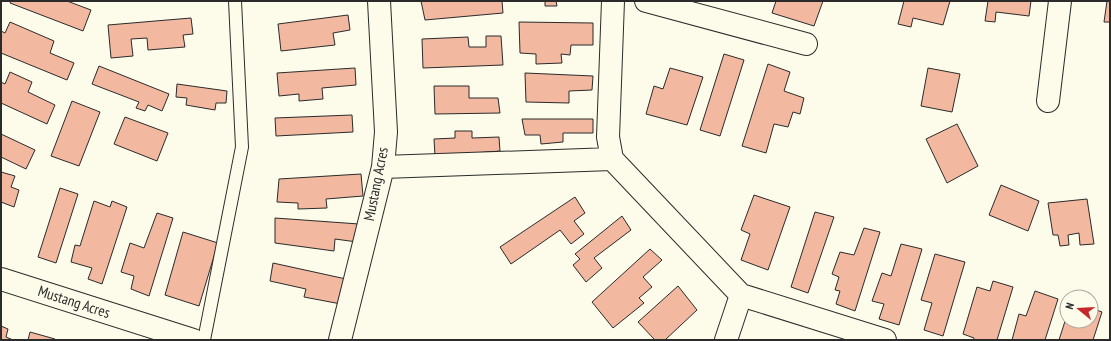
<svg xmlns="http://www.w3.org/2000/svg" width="1111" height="341" font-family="'PT Sans Narrow',sans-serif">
<rect width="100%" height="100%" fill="#fdfbea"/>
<path fill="#f2b8a0" stroke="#2b2b2b" d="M11 1H67L91 10 83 31 10 3Z
M421 1H502L503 13 425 20Z
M545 1H556L557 6H545Z
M776 1H823L814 26 772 13Z
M904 1H950L943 25 913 18 911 27 898 24Z
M988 1H1031L1029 16 996 12 995 22 985 21Z
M1107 1H1110V22H1104Z
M348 15 350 30 333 33 335 45 281 51 278 24Z
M191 18 193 34 183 35 185 47 148 50 147 38 131 39 133 56 111 58 108 25Z
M10 22 54 41 50 53 74 63 67 80 1 53V31L5 33Z
M519 22 593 23V45H571L570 55 561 54 562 63 536 64V54L520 53Z
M486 36H501L503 65 423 68 422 39 468 37 469 47H486Z
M724 54 744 60 720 136 700 130Z
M768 64 790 72 784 91 804 98 800 114 793 112 788 127 774 124 766 153 742 146Z
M99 66 169 94 162 111 148 105 145 111 136 108 139 102 92 84Z
M355 68 356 85 322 88 323 99 299 101V94L279 96 277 73Z
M670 68 703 77 687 125 646 114 654 86 663 89Z
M928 68 960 74 952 112 921 106Z
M10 72 32 82 28 92 55 105 47 124 1 103V82L5 84Z
M525 73 593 76 592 90 569 91V103L526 102Z
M177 84 227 91 226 103H216L215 110 186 105 187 98 176 97Z
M434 86H469V98H498L500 113 435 114Z
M72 101 100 112 79 166 51 156Z
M352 115 353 132 276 136 275 118Z
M125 117 168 133 157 161 114 144Z
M522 119H593V133H563V142L541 144 540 135H525Z
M957 124 978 166 947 183 926 139Z
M455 131H472V138L499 137 500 151 435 156 434 139 455 138Z
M1 134 35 150 26 169 1 157Z
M1 172 15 176 11 187 19 190 14 207 1 202Z
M361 174 363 196 326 199 327 208 298 209V203L277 202 279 179Z
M1001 185 1039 201 1028 231 989 215Z
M60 188 78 194 56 263 38 257Z
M754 195 790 207 768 270 741 260 750 234 741 230Z
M575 197 585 213 574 221 584 234 571 244 560 230 511 264 500 247Z
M1087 199 1094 244 1080 245 1079 233 1068 235 1069 245 1060 246 1058 235H1053L1048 203Z
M94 201 110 207 112 201 127 207 102 284 88 279 92 268 71 262 75 245 80 246Z
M815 212 834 217 808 293 791 287Z
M157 213 173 218 149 296 131 289 134 276 121 272 130 243 144 248Z
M622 216 631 230 594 258 602 268 586 282 573 265 580 259 575 254Z
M275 218 359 224 357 242 335 239 334 251 275 243Z
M864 228 880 232 855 311 836 304 840 291 835 290 839 277 832 274 840 252 854 255Z
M183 232 218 243 199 306 165 295Z
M901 244 922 249 899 325 879 319 884 304 872 301 882 273 891 276Z
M650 249 662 260 643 277 652 287 639 298 644 303 613 328 592 302Z
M935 254 965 262 943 336 924 330 932 303 921 300Z
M273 263 346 279 341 304 304 297 306 289 270 281Z
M993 281 1013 287 997 340H974V338L963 334 977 287 990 291Z
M678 286 697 310 665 340H655L638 322Z
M1035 291 1058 299 1045 340H1012L1019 314 1026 316Z
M1091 308 1102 312 1093 340H1059L1067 315V321H1091Z
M1 326 8 329 6 337 13 340H1Z
M30 332 55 339V340H28Z"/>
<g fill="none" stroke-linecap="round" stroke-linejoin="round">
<g stroke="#2b2b2b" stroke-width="14">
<path id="service" d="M204 340 242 147 235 1"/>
</g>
<g stroke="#2b2b2b" stroke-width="24">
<path id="minor" d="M613 1 608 137 612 159 741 295 885 340
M646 1 806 44
M1048 101 1060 1
M383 167 612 159
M1 279 193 340
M340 340 383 167 386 132 379 1
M726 340 741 295"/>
</g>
<use href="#service" stroke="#fdfbea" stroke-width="12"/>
<use href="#minor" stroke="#fdfbea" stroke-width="22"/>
</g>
<g text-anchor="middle" stroke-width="3" stroke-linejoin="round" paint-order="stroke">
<g font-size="15" fill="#2b2b2b" stroke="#fdfbea">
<text transform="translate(376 184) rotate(-79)" y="5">Mustang Acres</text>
<text transform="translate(74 302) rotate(18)" y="5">Mustang Acres</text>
</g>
</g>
<rect width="1111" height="341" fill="none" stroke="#2b2b2b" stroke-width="4"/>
<g transform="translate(1079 309) rotate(288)"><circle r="19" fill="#fdfbea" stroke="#a9a89e"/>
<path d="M0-3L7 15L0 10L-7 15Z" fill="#c62828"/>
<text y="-6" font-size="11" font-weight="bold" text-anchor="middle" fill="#2b2b2b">N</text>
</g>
</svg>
